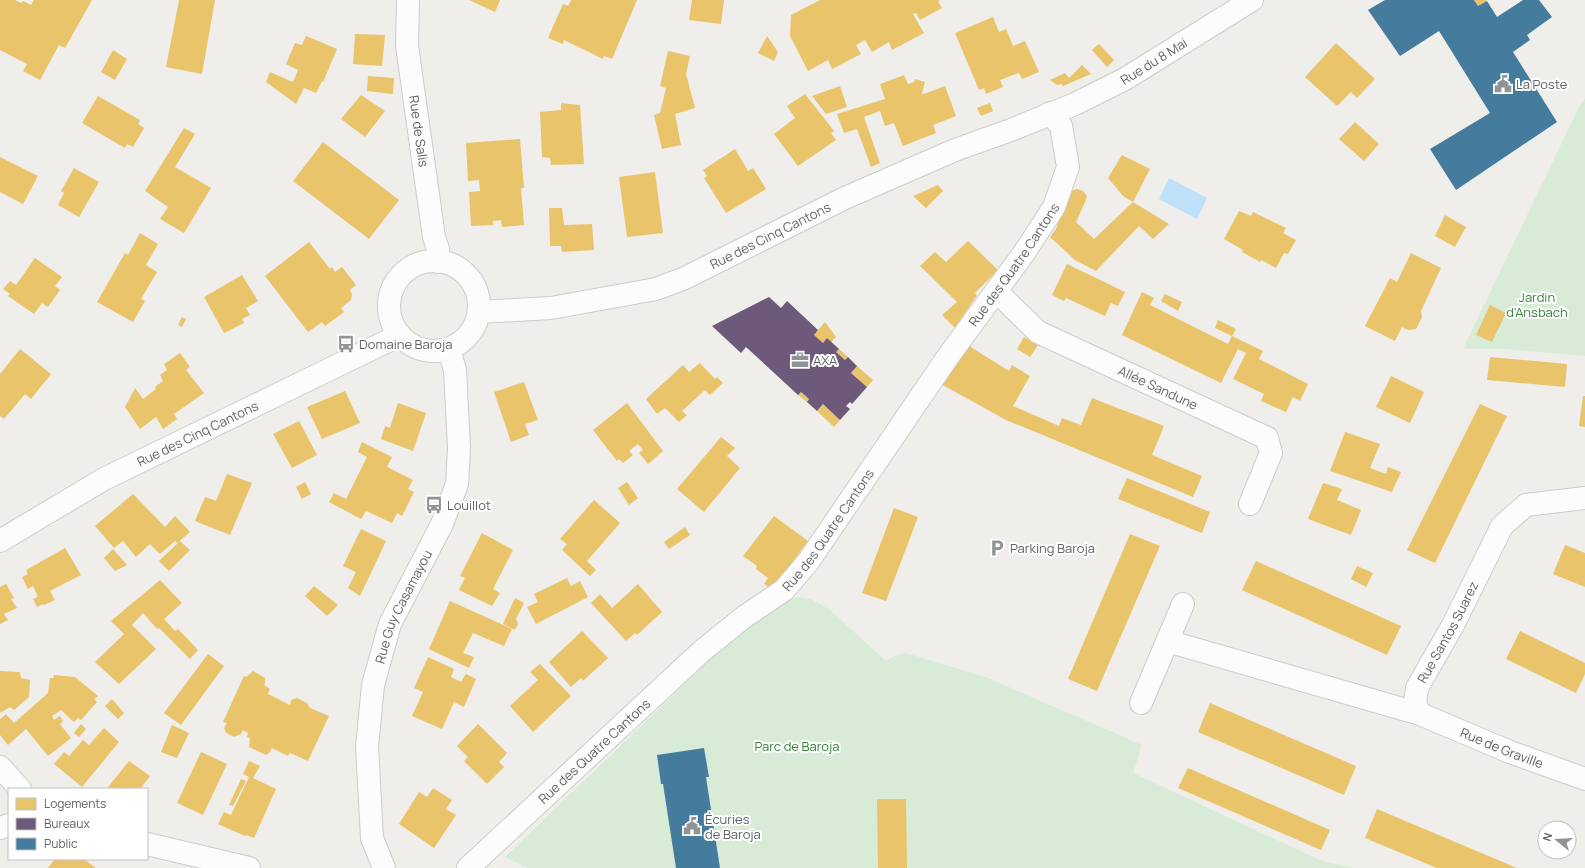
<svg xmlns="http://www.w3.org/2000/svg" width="1585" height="868" font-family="Manrope,sans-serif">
<rect width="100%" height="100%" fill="#efeeea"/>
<path fill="#d8ebd6" d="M1585 98V356L1503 349H1463L1579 107Z
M798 597 811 599 830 610 886 661 894 656 906 653 988 678 1142 745 1133 773 1322 861 1355 868H528L505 857 749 622 784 601Z"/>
<path fill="#bfe0f9" d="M1169 178 1207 198 1197 219 1159 199Z"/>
<path fill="#e9c46a" d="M0 0H15L21 3 23 1 31 5 34 0H92L65 48 59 45 40 80 23 71 27 64 0 50Z
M179 0H215L202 74 166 67Z
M469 0H500L495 12Z
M571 0H637L612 59 604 56 603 59 564 40 563 44 548 38 563 4 568 6Z
M692 0H724L721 24 689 20Z
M820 0H940L938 1 942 8 920 20 916 13 913 14 924 33 892 50 889 42 872 52 865 40 856 45 861 54 832 69 828 60 808 71 790 36 791 15Z
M1474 0H1486L1487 1 1478 6Z
M993 17 999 32 1006 29 1013 46 1025 41 1039 72 1022 79 1019 73 1000 80 1003 87 986 94 984 88 979 90 955 33Z
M355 34 385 35 382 66 353 64Z
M306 36 337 49 323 82 322 81 316 93 304 88 296 104 266 82 270 72 293 82 298 70 286 64 295 43 302 45Z
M767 36 778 52 774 61 758 53Z
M1336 43 1375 79 1357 98 1351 92 1337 106 1305 77Z
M1099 44 1114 60 1107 67 1092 50Z
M113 50 127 59 115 80 101 72Z
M668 51 690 56 686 74 695 108 675 114 681 145 662 149 654 115 660 113 666 88 660 86Z
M1082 65 1091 74 1063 86 1061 84 1057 85 1050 80 1065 73 1069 78Z
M904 75 908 84 914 82 915 79 925 82 922 93 924 94 945 86 956 116 933 125 936 133 903 146 894 123 885 126 880 111 864 117 880 163 871 167 857 129 844 133 837 114 885 99 880 84Z
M368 76 394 78 393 94 367 91Z
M840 86 847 107 826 114 812 96Z
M805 94 834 131 831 133 836 140 798 166 774 134 795 118 787 106Z
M361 95 385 111 365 137 341 119Z
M98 96 140 120 138 124 144 128 133 147 127 144 125 148 82 123Z
M561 103 580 105 584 164 551 165 550 158 542 157 540 112 561 110Z
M990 103 993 111 981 116 977 108Z
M1355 122 1379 144 1364 161 1339 139Z
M184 128 195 134 175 167 211 188 184 233 160 219 168 207 145 191Z
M520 139 524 188H521L524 225 502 227 501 220 493 221V225L471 226 469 192 480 191 479 180 468 181 466 143Z
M323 142 399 200 369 239 293 181Z
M735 149 748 171 753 168 766 189 726 213 704 178 707 176 703 170Z
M1122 155 1150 169 1133 202 1123 196 1108 178Z
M0 157 38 176 23 204 0 192Z
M74 168 99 182 79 217 58 205 64 193 61 191Z
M655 172 663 233 627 237 619 177Z
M938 185 943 191 926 208 913 196Z
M1077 189 1083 191 1087 196 1085 202 1076 222 1094 239 1133 202 1169 224 1153 239 1139 226 1096 271 1075 260 1050 237 1056 229 1070 191Z
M549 208H562L564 225 592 224 594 250 562 252 561 246H550Z
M1239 211 1251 216 1253 212 1286 228 1283 233 1296 240 1288 254 1284 253 1276 268 1261 260 1260 262 1242 252 1243 250 1224 239Z
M1445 215 1466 227 1455 247 1435 236Z
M140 233 158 244 146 265 157 272 141 299 145 301 133 322 97 302 125 253 128 255Z
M968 241 998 270 975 293 977 295 955 328 942 315 957 302 920 266 935 252 946 262Z
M309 242 330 269 332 267 335 272 342 267 356 285 350 290 352 294 351 300 341 308 344 312 325 326 322 322 308 332 265 276Z
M1411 253 1441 268 1421 311 1422 317 1416 329 1408 330 1402 327 1395 341 1365 326 1390 278 1397 282Z
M35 258 62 277 55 286 60 290 48 307 42 303 34 314 8 296 10 294 3 289 10 281 16 285Z
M1067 264 1125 292 1118 306 1111 303 1105 316 1066 298 1064 301 1052 295Z
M242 275 258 301 246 308 250 315 242 319 244 323 224 333 204 297Z
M1142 292 1154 298 1150 305 1228 344 1232 336 1263 351 1259 359 1308 384 1300 401 1293 397 1286 412 1261 401 1264 394 1233 379 1246 353 1238 349 1221 383 1122 335Z
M1165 294 1182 302 1178 311 1161 301Z
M1490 305 1506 313 1492 342 1476 335Z
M182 317 186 319 182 327 178 325Z
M1218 320 1236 329 1232 336 1215 328Z
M825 322 836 337 831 342 827 338 823 343 814 335Z
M1024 337 1038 345 1030 357 1017 349Z
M966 344 1009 371 1012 365 1030 376 1013 406 1059 426 1062 418 1081 425 1092 398 1164 426 1152 455 1202 476 1193 497 1006 420 941 384Z
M20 349 51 374 31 399 25 394 4 419 0 416V374Z
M839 349 848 357 845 360 836 352Z
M180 353 190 367 186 370 204 393 174 414 177 419 163 429 156 417 140 429 125 407 134 390 135 388 143 399 156 389 155 387 163 381 160 375 167 370 164 364Z
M1490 357 1567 364 1565 387 1487 380Z
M700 363 715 379 717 377 723 383 710 395 705 390 682 411 687 415 679 422 665 408 657 414 646 399 683 365 689 372Z
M857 366 873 380 867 387 851 373Z
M1391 376 1424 392 1410 423 1376 407Z
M524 382 538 420 525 424 529 435 511 442 494 392Z
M345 391 360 423 322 439 307 407Z
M801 392 809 399 807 402 798 395Z
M1583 396H1585V427L1579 426Z
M398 403 426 413 413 451 381 439 385 426 390 428Z
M627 403 663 451 648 464 639 453 643 450 638 444 629 451 633 455 623 463 619 459 617 461 593 430Z
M823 404 840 420 834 427 817 411Z
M1480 404 1507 416 1435 563 1407 550Z
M299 421 317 455 292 468 273 434Z
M1345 432 1380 444 1370 468 1386 474 1388 467 1401 472 1392 492 1330 471Z
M721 437 735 448 727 456 740 468 704 512 677 489Z
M362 442 392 457 387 467 413 480 408 489 414 492 402 516 397 513 392 523 366 511 361 519 329 502 334 493 346 499 367 457 358 452Z
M227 474 252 483 230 535 195 521 205 497 216 501Z
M1127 478 1210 512 1202 533 1118 499Z
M305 482 311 494 302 499 296 487Z
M627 482 638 498 629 505 618 488Z
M1323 483 1342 489 1337 500 1361 510 1351 535 1308 519Z
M133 494 165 527 175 516 190 532 177 543 175 541 160 554 150 544 136 557 123 541 114 548 95 526Z
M594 500 620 523 587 561 596 570 590 576 562 550 567 544 560 539Z
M894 508 918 517 886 601 862 593Z
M774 516 808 541 778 582 769 587 764 584 768 578 756 569 757 566 743 556Z
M685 527 690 535 669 549 664 542Z
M361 529 386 541 360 596 348 588 356 572 343 566Z
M482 533 513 550 493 589 500 593 492 606 459 590 465 578 460 576Z
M1130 534 1160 546 1097 691 1068 679Z
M180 541 190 550 169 571 159 561Z
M1565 545 1585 553V587L1553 574Z
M65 548 81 575 50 591 55 600 44 605 43 604 37 607 33 599 38 597 33 586 28 589 22 577 28 574 26 570Z
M113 549 127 565 115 571 104 558Z
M1256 561 1401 626 1387 655 1242 590Z
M1357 566 1373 573 1366 587 1351 579Z
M567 578 571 586 580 581 588 597 536 624 527 607 538 602 534 594Z
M160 580 182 603 164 619 175 631 178 629 198 650 190 659 159 628 157 629 143 613 132 625 156 649 119 684 95 662 124 634 111 621Z
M6 584 14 598 11 599 17 608 4 614 8 620 0 624V587Z
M638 584 662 612 637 635 635 633 626 641 591 603 600 594 612 608Z
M314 586 338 605 327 616 305 596Z
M515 598 524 603 516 619 518 624 515 630 503 624Z
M450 601 512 629 504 646 473 633 463 653 474 657 469 668 429 649Z
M582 631 608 658 583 681 581 678 571 687 549 662Z
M1520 631 1585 663V674L1576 693 1506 659Z
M208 654 224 666 181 725 164 713Z
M428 657 454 669 451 677 461 682 466 674 476 679 464 707 454 702 442 729 412 716 423 692 414 688Z
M540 664 571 696 533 732 510 706 538 680 530 672Z
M0 671 20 672 21 678 30 680 29 697 14 710 10 707 0 713Z
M253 671 265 678V683L264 685 270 689 268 694 290 705 291 700 297 698 307 703 310 708 329 716 308 761 290 753 288 756 272 748 270 752 266 755 249 747 250 738 247 737 248 733 243 730 241 734 234 737 226 733 224 728 227 723 223 722 244 676 246 677Z
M54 675 75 677 98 696 94 699 97 702 81 720 78 718 74 722 61 710 52 716 54 720 60 716 63 721 60 724 71 738 48 756 26 729 8 745 0 735V719L6 714 14 723 48 693 50 678H53Z
M112 699 124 713 118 719 105 706Z
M1210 703 1356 766 1344 795 1198 732Z
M81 724 86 729 79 737 74 733Z
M478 724 507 753 499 762 504 767 487 784 464 761 468 757 457 746Z
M172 725 189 733 177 758 161 752Z
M104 728 119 742 82 787 54 764 64 752 69 756 83 740 89 745Z
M201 752 227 764 203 815 177 803Z
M129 761 150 776 140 789H111L108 787Z
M249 761 260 766 253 778 276 789 254 838 246 835 245 836 218 824 224 812 231 815 249 777 243 774Z
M1188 768 1330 830 1321 850 1178 788Z
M241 779 246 781 233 806 229 805Z
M433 788 452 800 446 809 456 815 434 848 399 824 419 792 427 797Z
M877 799H906L907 868H878Z
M1377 809 1517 868H1437L1365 838Z
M55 859H84L96 868H48Z"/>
<path fill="#6d597a" d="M769 297 781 308 787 301 818 330 814 335 823 343 827 338 839 349 836 352 845 360 848 357 857 366 851 373 867 387 852 404 850 402 846 406 850 409 840 420 823 404 817 411 807 402 809 399 801 392 798 395 746 347 741 353 712 326Z"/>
<path fill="#457b9d" d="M1385 0H1474L1478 6 1487 1 1497 17 1523 0H1539L1552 17 1527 35 1530 40 1513 52 1557 122 1456 190 1430 149 1490 113 1439 31 1400 56 1368 10Z
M704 748 709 777H706L720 868H676L663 784H661L657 755Z"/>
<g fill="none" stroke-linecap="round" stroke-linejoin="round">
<g stroke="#cbcccc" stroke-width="24">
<g id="minor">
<path id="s1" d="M408 0 407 46 434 237 438 249V262"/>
<circle cx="434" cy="306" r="45"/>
<path id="s2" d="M996 291 1038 332 1267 438 1271 453 1250 504"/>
<path id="s3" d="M479 312 551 308 656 289 685 278 845 198 955 150 1011 130 1075 104 1125 79 1252 0"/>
<path id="s4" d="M0 541 104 479 400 335"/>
<path id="s5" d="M1167 641 1420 714 1510 752 1585 779"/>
<path d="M1141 703 1183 604"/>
<path id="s6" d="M1420 714 1415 703 1417 688 1453 625 1502 526 1526 505 1585 498"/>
<path d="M0 767 20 789"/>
<path d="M0 828 9 825"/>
<path d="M147 844 249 868"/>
<path id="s7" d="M384 868 372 838 367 747 373 685 390 624 442 524 457 484 459 448 455 370 449 349"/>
<path id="s8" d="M468 868 703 650 744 617 784 590 808 562 947 358 1024 253 1054 207 1068 167 1061 126 1050 113"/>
</g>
</g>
<use href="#minor" stroke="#fdfcfc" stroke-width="22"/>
</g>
<defs>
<g id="civic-bare" transform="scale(1.38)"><path d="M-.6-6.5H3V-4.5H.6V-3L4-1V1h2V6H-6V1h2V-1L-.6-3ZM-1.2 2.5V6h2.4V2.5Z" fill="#919496" stroke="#fff" stroke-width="2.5" paint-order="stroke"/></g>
<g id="bus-bare" transform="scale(1.38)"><path d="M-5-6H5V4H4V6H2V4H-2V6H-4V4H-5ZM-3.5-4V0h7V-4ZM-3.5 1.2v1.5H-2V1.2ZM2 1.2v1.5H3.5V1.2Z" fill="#919496" stroke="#fff" stroke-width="2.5" paint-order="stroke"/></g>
<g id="office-bare" transform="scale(1.38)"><path d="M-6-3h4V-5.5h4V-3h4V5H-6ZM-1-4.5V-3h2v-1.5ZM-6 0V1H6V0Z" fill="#919496" stroke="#fff" stroke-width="2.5" paint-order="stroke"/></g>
<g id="parking-bare" transform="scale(1.38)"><path d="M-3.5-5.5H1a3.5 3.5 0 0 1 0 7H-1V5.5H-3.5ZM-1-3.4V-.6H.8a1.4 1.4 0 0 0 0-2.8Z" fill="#919496" stroke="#fff" stroke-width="2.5" paint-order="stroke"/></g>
</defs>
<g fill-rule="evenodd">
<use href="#civic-bare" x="1503" y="84"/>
<use href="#bus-bare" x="346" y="344"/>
<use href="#office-bare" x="800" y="360"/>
<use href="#bus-bare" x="434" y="505"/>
<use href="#parking-bare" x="997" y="548"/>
<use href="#civic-bare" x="692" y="826"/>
</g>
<g text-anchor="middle" stroke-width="4" stroke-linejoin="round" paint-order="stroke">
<g font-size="13" fill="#5f6368" stroke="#fff">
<text dy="5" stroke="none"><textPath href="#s3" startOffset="727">Rue du 8 Mai</textPath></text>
<text dy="5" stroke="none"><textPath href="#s1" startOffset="132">Rue de Salis</textPath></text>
<text dy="5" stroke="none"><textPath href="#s3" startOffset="305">Rue des Cinq Cantons</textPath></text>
<text dy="5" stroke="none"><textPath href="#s8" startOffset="820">Rue des Quatre Cantons</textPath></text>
<text dy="5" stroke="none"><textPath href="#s2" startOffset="191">Allée Sandune</textPath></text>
<text dy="5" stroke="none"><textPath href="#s4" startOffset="225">Rue des Cinq Cantons</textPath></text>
<text dy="5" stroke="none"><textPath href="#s8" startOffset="496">Rue des Quatre Cantons</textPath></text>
<text dy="5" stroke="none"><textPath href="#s7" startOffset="270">Rue Guy Casamayou</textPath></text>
<text dy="5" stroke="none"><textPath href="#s6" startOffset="91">Rue Santos Suarez</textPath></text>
<text dy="5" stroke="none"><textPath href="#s5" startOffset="352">Rue de Graville</textPath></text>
<text dy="5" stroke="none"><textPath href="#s8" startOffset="172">Rue des Quatre Cantons</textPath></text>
</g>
<g font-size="13" fill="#5f6368" stroke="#fff" text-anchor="start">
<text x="1516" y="89">La Poste</text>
<text x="359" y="349">Domaine Baroja</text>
<text x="813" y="365">AXA</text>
<text x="447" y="510">Louillot</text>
<text x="1010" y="553">Parking Baroja</text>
<text x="705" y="824">Écuries<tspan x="705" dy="15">de Baroja</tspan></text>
</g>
<g font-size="13" fill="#348238" stroke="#fff">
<text x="1537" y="302">Jardin<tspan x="1537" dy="15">d'Ansbach</tspan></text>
<text x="797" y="751">Parc de Baroja</text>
</g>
</g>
<rect x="8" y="788" width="140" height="72" fill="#ffffff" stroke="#bfc1c3"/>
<rect x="16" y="798" width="20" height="12" fill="#e9c46a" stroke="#bfc1c3"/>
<text x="44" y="808" font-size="12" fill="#5f6368">Logements</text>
<rect x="16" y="818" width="20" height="12" fill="#6d597a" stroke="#bfc1c3"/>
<text x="44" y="828" font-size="12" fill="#5f6368">Bureaux</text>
<rect x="16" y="838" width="20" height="12" fill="#457b9d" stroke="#bfc1c3"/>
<text x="44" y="848" font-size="12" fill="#5f6368">Public</text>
<g transform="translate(1557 840) rotate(288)"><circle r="19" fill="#ffffff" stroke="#bfc1c3"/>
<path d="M0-3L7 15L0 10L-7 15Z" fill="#919496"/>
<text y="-6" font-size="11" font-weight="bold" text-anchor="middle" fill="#5f6368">N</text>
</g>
</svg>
